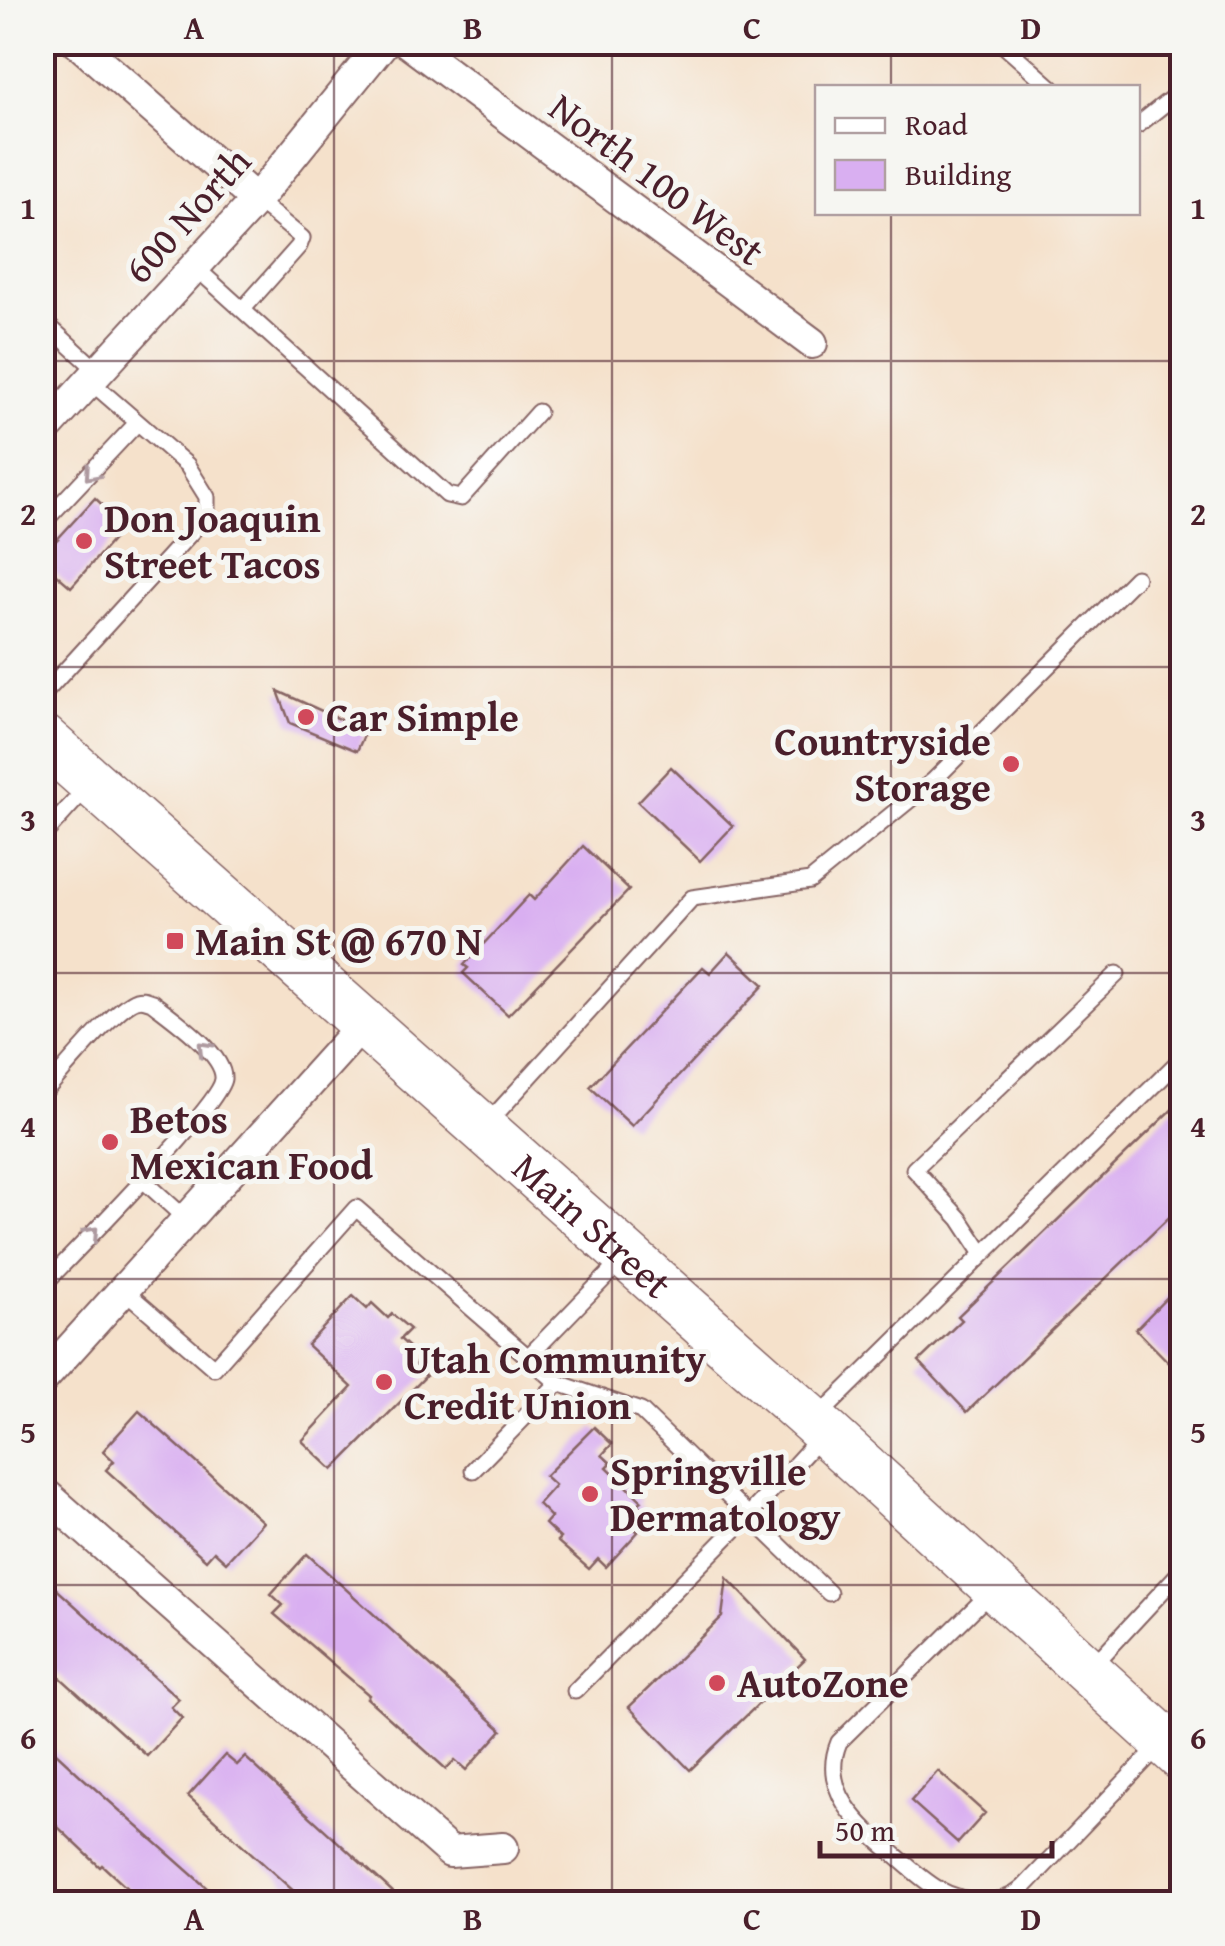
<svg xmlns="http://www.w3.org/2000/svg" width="1225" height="1946" font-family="'Gentium Book Plus',serif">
<rect width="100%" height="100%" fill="#f6f6f2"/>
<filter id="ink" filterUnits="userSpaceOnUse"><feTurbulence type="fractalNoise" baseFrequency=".01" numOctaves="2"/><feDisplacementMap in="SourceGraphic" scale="20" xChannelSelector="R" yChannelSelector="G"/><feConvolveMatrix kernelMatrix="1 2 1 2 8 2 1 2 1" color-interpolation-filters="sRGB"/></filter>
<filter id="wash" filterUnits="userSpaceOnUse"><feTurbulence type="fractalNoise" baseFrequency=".0048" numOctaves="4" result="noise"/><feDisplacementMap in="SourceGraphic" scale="40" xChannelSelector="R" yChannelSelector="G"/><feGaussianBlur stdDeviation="2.25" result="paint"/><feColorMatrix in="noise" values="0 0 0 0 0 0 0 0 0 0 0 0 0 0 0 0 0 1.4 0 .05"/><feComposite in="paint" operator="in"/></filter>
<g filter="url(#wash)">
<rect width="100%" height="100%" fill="#f5e1cb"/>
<g id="blocks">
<path fill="#d9aff1" d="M95 498 125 526 71 587 42 562V556Z
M278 691 366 731 357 751 290 723Z
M671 767 733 826 700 861 638 802Z
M583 846 629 890 508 1015 463 973 468 968 464 965 529 895 534 900Z
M729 952 764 985 632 1126 590 1087 703 967 710 973Z
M1182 1100V1205L967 1412 919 1361 962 1320 958 1316Z
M1182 1282V1376L1136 1329Z
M353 1296 367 1309 372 1303 388 1318 392 1314 410 1329 400 1339 421 1358 414 1365 426 1376 333 1470 302 1441 352 1387 307 1345Z
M139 1411 263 1522 226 1562 214 1551 206 1560 106 1470 114 1461 103 1451Z
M594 1427 612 1444 602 1455 611 1463 607 1467 642 1501 638 1504 648 1513 634 1528 638 1532 606 1567 598 1559 589 1569 557 1541 560 1538 545 1524 551 1517 538 1504 555 1485 545 1476Z
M307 1554 502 1730 466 1770 455 1760 446 1769 367 1698 369 1695 274 1614 283 1605 271 1594Z
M42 1576 179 1699 171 1707 182 1718 147 1756 42 1661Z
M727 1578 805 1659 690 1770 629 1707 722 1617Z
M42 1740 83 1778 225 1904H144L102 1865 100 1867 42 1812Z
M225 1755 237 1765 245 1757 406 1904H308L188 1796Z
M938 1771 985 1813 958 1843 911 1801Z"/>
</g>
</g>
<g filter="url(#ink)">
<use href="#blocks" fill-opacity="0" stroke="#866363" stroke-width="2.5"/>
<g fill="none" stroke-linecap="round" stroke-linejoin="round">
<g stroke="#866363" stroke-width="19">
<path id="service" d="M1000 42 1052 88
M1138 125 1182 90
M195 267 447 495 461 498 538 412
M243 309 299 246 302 238 256 200
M42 339 52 329 99 372
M42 524 137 423
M42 696 207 515V497L187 465 90 381
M42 837 89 785
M42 1094C61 1074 115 1007 136 1000 143 998 145 1000 152 1002 171 1017 225 1054 223 1079 221 1104 69 1258 42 1286
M486 1125 692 898 810 881 934 780 1136 578
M142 1179 187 1220
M983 1254 960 1219 914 1169 1117 974
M124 1290 214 1368 356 1208 558 1383
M528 1357 623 1259
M816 1419 1182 1058
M473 1470 558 1383 641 1411 829 1593
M993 1590 839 1742C818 1792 863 1828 896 1856 924 1880 943 1900 982 1901 999 1901 1011 1899 1024 1887L1159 1746
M1090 1669 1182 1570
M575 1691 748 1516 822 1435"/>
</g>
<g stroke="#866363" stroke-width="34">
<path id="minor" d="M77 42 256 200
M407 42 812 343
M42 433 256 200 384 42
M42 1380 363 1024
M42 1491 450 1852 503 1848"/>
</g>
<g stroke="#866363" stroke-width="51">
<g id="primary">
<path id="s1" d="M42 738 813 1421 1182 1757"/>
</g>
</g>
<use href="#service" stroke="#fff" stroke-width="15"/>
<use href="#minor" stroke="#fff" stroke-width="30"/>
<use href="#primary" stroke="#fff" stroke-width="48"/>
</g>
<defs><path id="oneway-chevron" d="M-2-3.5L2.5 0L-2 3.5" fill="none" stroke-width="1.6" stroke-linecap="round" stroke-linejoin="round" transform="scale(2.5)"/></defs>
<g stroke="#ae9aa0">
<use href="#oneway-chevron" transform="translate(91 474) rotate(132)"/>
<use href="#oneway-chevron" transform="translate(204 1048) rotate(-134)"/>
<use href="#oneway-chevron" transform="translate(92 1233) rotate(-47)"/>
</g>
</g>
<path fill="none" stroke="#4a1f2b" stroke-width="2.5" stroke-opacity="0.55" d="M334 42V1904M612 42V1904M891 42V88M891 212V1904M42 361H1182M42 667H1182M42 973H1182M42 1279H1182M42 1585H1182"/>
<g fill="#d1495b" stroke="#f6f6f2" stroke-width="4">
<circle cx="84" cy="541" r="10"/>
<circle cx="306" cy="717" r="10"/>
<circle cx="1011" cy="764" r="10"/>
<rect x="165" y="931" width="20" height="20" rx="5"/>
<circle cx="110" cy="1142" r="10"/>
<circle cx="384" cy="1382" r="10"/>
<circle cx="590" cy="1494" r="10"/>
<circle cx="717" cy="1683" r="10"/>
</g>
<g text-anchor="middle" stroke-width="10" stroke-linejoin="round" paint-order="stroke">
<g font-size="40" fill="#4a1f2b" stroke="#f6f6f2">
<text transform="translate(657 179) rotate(37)" y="14">North 100 West</text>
<text transform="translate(187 215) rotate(-48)" y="14">600 North</text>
<text dy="14" stroke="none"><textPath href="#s1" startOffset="735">Main Street</textPath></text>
</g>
<g font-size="40" font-weight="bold" fill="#4a1f2b" stroke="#f6f6f2" text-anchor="start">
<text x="104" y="532">Don Joaquin<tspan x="104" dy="46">Street Tacos</tspan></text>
<text x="326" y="731">Car Simple</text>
<text x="991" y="755" text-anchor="end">Countryside<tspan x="991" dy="46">Storage</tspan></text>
<text x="195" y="955">Main St @ 670 N</text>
<text x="130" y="1133">Betos<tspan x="130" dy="46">Mexican Food</tspan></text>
<text x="404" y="1373">Utah Community<tspan x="404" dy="46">Credit Union</tspan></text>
<text x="610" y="1485">Springville<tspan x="610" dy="46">Dermatology</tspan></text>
<text x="737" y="1697">AutoZone</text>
</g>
</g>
<rect width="1225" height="1946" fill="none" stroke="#f6f6f2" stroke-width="110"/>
<rect x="815" y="85" width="325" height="130" fill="#f6f6f2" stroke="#b1a0a2" stroke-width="2.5"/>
<rect x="835" y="118" width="50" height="15" fill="#ffffff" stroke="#b1a0a2" stroke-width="2.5"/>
<text x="905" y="135" font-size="30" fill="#4a1f2b">Road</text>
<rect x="835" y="160" width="50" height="30" fill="#d9aff1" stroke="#b1a0a2" stroke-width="2.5"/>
<text x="905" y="185" font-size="30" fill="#4a1f2b">Building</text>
<path d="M820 1841v15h232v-15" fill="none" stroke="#4a1f2b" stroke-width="5"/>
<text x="835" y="1841" font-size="30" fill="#4a1f2b" stroke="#f6f6f2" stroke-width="8" paint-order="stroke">50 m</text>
<rect x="55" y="55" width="1115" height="1836" fill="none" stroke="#4a1f2b" stroke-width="4"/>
<g font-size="32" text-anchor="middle" font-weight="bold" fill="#4a1f2b">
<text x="194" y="39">A</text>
<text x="473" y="39">B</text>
<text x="752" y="39">C</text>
<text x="1031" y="39">D</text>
<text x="28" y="219">1</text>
<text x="1198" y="219">1</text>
<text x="28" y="525">2</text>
<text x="1198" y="525">2</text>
<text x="28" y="831">3</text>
<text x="1198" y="831">3</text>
<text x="28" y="1137">4</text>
<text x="1198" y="1137">4</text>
<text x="28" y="1443">5</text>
<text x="1198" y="1443">5</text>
<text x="28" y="1749">6</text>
<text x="1198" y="1749">6</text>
<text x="194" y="1930">A</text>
<text x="473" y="1930">B</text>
<text x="752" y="1930">C</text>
<text x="1031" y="1930">D</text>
</g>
</svg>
